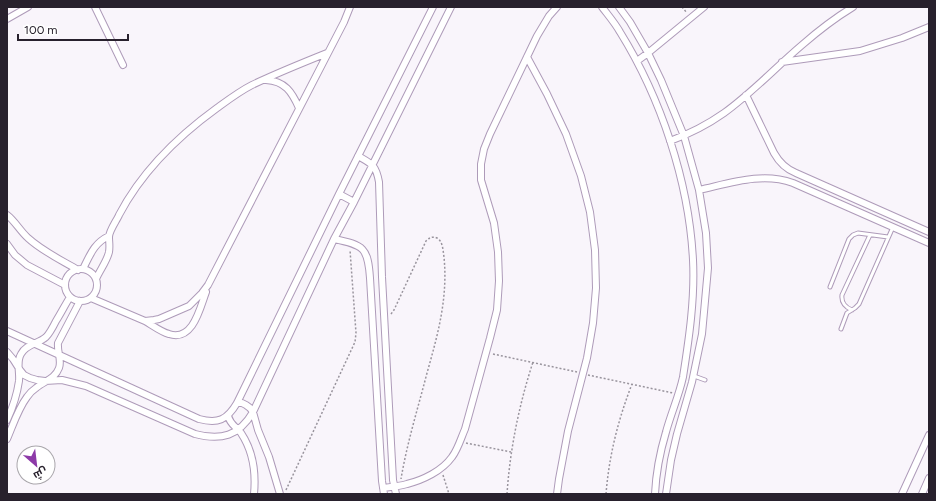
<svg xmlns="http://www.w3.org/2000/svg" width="936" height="501" font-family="Figtree,Cairo,sans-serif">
<rect width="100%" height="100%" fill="#f9f5fb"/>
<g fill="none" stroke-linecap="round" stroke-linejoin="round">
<g stroke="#ae9bb9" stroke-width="5">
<path id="lane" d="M830 287 849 239 853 235 858 233 888 237
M852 310C845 307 841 303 842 295L870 235
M841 329 847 313 855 308 859 304 893 227
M694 376 705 380"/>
</g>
<g stroke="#ae9bb9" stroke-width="8">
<path id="street" d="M95 7 123 65
M602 7C608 15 615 23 620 32 661 98 689 182 693 260 695 298 689 339 683 377 679 396 671 413 666 432 660 452 656 473 655 494
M619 7 630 22 648 53 661 80 684 136 699 190 706 233 708 268 702 334 692 382 677 434 671 460 666 494
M7 19 28 7
M527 57 547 94 566 134 581 176 590 212 595 250 596 288 593 323 587 358 568 431 559 479 557 494
M637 61 648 53 704 7
M782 62 860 51 902 38 929 27
M266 80C285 81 292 92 299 108
M746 95 774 153C779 162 786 169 796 173L929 232
M670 141C689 134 707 125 724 113 752 93 776 67 802 45 818 31 835 18 853 7
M358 156C372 164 376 165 379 182L382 277 393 480 396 494
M699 190C731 183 762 172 793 183L929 243
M339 194 354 202
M7 215C15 221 20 231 28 238 42 251 61 260 78 270
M334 239C364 245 368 248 370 278L382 481 384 494
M7 244 15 255 27 265 65 285
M65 285a16 16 0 1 1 32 0a16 16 0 1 1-32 0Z
M83 269C90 255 94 243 109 236
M96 279C100 270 107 261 109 252 110 246 109 242 109 237 109 231 117 220 119 215 142 171 177 137 217 108 228 100 240 91 252 85 277 73 302 63 327 53
M91 298 145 321 154 320 159 319 189 306 202 293 208 285 344 22 350 7
M145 321C152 325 161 332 169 334 193 342 200 308 206 292
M7 331 199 419C218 424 227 420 237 403L339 194 433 7
M7 352 13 359 20 370 24 375 30 378 37 380 45 381 62 380 86 386 195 434C221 441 239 436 253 412L334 239 354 202 451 7
M237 403H242L246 405 250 408 253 412 258 430 269 457 280 494
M228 416C231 426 236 426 241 433 253 451 256 473 254 494
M7 420C13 407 17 395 19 381 20 372 16 362 21 354 26 344 38 344 46 337 50 333 53 327 56 321 61 313 65 305 70 297
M7 439C13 425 18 409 27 397 29 394 33 390 36 388 44 381 55 379 59 368 62 360 57 352 58 343L80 301
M383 488C391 487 400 486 407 484 423 480 442 471 452 457 458 449 461 438 465 429L490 338 497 310 499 281 498 252 494 223 481 180V164L484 149 490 134 537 36 549 16 557 7
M902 494 929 435
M922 494 929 478"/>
</g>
<path stroke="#99949d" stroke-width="1.5" stroke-dasharray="2 2" stroke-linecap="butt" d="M682 7 687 13
M391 314 394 310 426 241C429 238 432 236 437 238 443 241 443 251 444 257 448 298 438 334 427 373 418 408 407 443 401 479
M493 354 577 372
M588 375 673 393
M466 443 511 452
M443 475 449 494
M286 490 355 342 356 333 350 250
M507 494C510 449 519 405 533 362
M606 494C609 456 618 420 632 384"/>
<use href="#lane" stroke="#fff" stroke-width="3"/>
<use href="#street" stroke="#fff" stroke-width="6"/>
</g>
<rect width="936" height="501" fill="none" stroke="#28212d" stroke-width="16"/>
<g transform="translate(36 465) rotate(152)"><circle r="19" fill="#ffffff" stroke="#a9a6ab"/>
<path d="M0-3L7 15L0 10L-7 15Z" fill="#8d3aa8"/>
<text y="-6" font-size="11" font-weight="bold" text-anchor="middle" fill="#28212d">ش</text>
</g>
<path d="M18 34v6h110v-6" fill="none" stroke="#28212d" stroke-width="2"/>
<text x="24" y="34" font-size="12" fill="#28212d" stroke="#ffffff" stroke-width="3" paint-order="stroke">100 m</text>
</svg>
